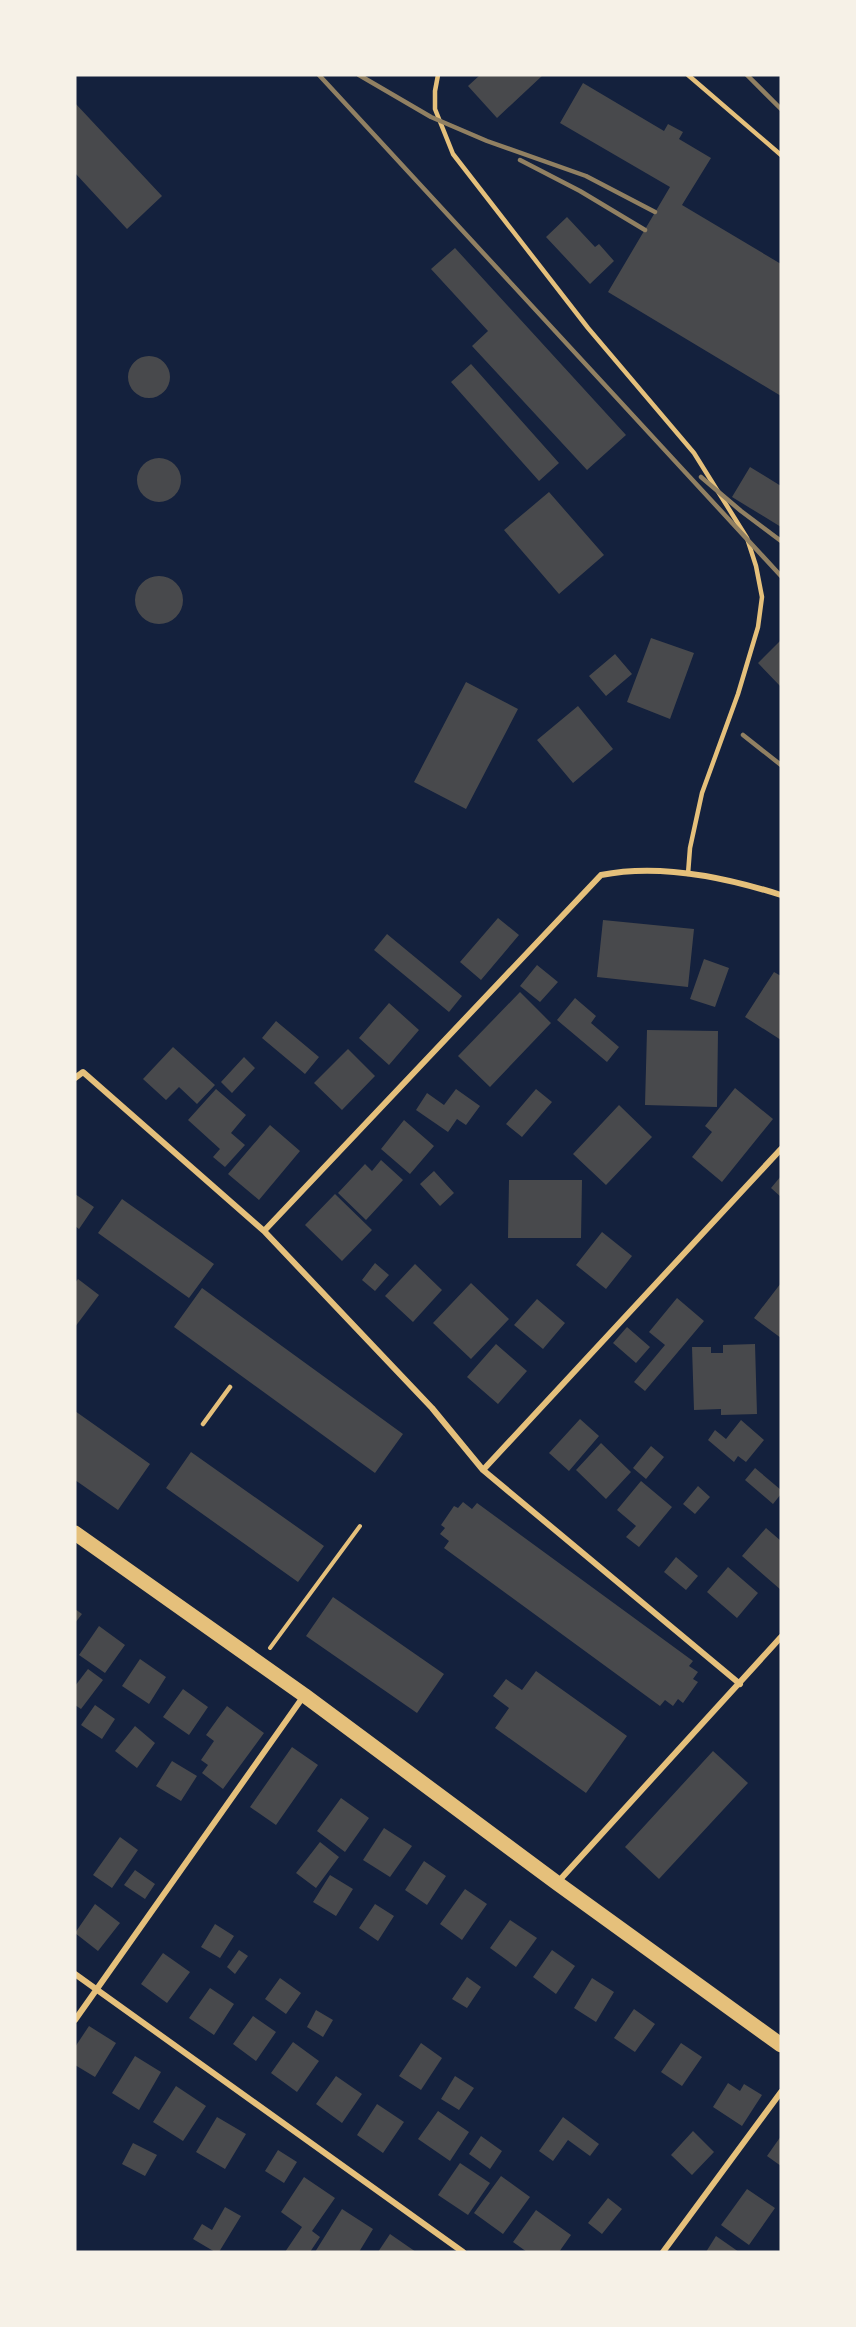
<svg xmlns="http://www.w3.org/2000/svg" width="856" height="2327" font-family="'IBM Plex Sans',sans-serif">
<rect width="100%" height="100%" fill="#14213d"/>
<path fill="#48494c" d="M480 75H543L497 118 468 86Z
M583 83 664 131 668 124 683 132 679 139 711 158 682 205 781 264V396L608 292 670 187 560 123Z
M75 103 162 196 127 229 75 173Z
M567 217 595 247 599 244 614 261 590 284 546 237Z
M455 248 626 435 587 470 472 346 488 331 431 269Z
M128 377a21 21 0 1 1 42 0a21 21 0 1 1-42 0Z
M471 364 559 463 539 481 451 382Z
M137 480a22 22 0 1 1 44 0a22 22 0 1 1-44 0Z
M750 467 781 486V527L732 497Z
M549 492 604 555 559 594 504 530Z
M135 600a24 24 0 1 1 48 0a24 24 0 1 1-48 0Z
M651 638 694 653 670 719 627 702Z
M781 640V687L758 663Z
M615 654 632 674 606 696 589 676Z
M466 682 518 709 466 809 414 782Z
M578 706 613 749 573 783 537 740Z
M498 918 519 935 481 980 460 962Z
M603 920 694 929 688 987 597 977Z
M387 934 462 996 449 1012 374 950Z
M704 959 729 968 715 1007 690 999Z
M537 965 558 982 540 1002 520 986Z
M774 972 781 976V1040L745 1017Z
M520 992 551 1023 490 1087 458 1056Z
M575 998 596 1016 591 1023 619 1047 607 1062 557 1020Z
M389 1003 419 1030 389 1065 359 1038Z
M276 1021 319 1057 305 1074 262 1038Z
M647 1030 718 1031 717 1107 645 1105Z
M173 1047 215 1085 197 1104 179 1087 166 1100 143 1079Z
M348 1049 375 1076 342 1110 314 1083Z
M244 1057 255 1068 232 1093 221 1082Z
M735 1088 773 1119 722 1182 692 1157 712 1132 705 1126Z
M216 1089 246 1115 231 1133 245 1145 225 1167 213 1157 220 1149 188 1120Z
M456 1089 480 1106 466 1125 457 1119 448 1132 416 1110 427 1093 444 1105Z
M536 1089 552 1102 522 1137 506 1124Z
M619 1105 652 1137 606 1185 573 1154Z
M404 1120 434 1146 410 1174 381 1149Z
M270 1125 300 1151 259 1200 228 1174Z
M381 1160 403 1180 366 1220 338 1193 365 1164 372 1171Z
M434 1171 454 1193 440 1206 420 1184Z
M781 1176V1197L771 1188Z
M509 1180H582L581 1238H508Z
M75 1194 94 1207 79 1229 75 1226Z
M335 1194 372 1230 342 1261 305 1225Z
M122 1199 214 1264 189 1298 98 1233Z
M602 1232 632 1256 606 1289 576 1265Z
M375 1263 389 1275 375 1291 362 1280Z
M415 1264 442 1290 413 1322 385 1296Z
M78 1279 99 1295 75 1327V1283Z
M471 1283 509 1319 471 1359 433 1323Z
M781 1283V1338L754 1318Z
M202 1288 403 1434 375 1473 174 1327Z
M677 1298 704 1321 645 1391 634 1382 665 1345 649 1332Z
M537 1299 565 1323 543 1349 514 1325Z
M627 1327 650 1347 636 1363 613 1343Z
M496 1344 527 1371 498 1404 467 1377Z
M755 1344 757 1414 721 1415V1409L694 1410 692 1347H711V1353H723V1345Z
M75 1411 150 1464 118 1510 75 1480Z
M580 1419 599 1436 569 1471 549 1453Z
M741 1420 764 1440 746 1462 738 1456 734 1462 708 1440 715 1430 726 1439Z
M601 1443 631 1472 606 1499 576 1470Z
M651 1446 664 1457 646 1479 633 1468Z
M191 1452 324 1546 298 1582 166 1488Z
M755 1468 781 1490V1494L773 1504 745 1480Z
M641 1481 672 1507 639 1547 626 1537 636 1526 617 1510Z
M698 1486 710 1497 695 1514 683 1504Z
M463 1502 472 1509 477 1503 693 1661 689 1666 698 1672 693 1679 698 1682 683 1703 678 1699 673 1706 665 1700 660 1706 444 1548 449 1541 440 1534 445 1528 441 1525 454 1506 458 1508Z
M766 1528 781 1541V1590L742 1556Z
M676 1557 698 1576 686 1590 664 1572Z
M728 1567 758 1593 737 1618 707 1592Z
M333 1597 444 1674 417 1713 306 1636Z
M75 1609 82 1614 75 1623Z
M99 1626 125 1645 105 1673 79 1655Z
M140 1659 166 1677 149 1704 122 1686Z
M88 1669 103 1680 81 1709 75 1705V1686Z
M536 1671 627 1736 586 1793 495 1728 509 1708 493 1696 506 1679 522 1690Z
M183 1689 208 1707 189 1735 163 1717Z
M95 1705 115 1719 102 1739 81 1725Z
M227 1706 264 1733 223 1789 202 1773 208 1765 201 1760 214 1741 206 1735Z
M135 1726 155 1743 137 1768 115 1751Z
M292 1747 318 1765 276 1825 250 1807Z
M713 1751 748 1783 659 1879 625 1847Z
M172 1761 197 1776 181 1801 156 1786Z
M341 1798 369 1818 345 1852 317 1831Z
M384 1828 412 1846 390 1877 363 1860Z
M120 1837 138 1850 112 1888 93 1875Z
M320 1842 339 1857 316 1888 296 1873Z
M424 1861 446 1876 427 1905 405 1890Z
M135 1870 155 1884 145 1899 124 1885Z
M330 1875 353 1889 336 1916 313 1902Z
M465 1889 487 1904 462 1940 440 1924Z
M95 1904 120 1923 98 1951 75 1933Z
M375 1904 394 1916 378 1941 359 1928Z
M510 1920 537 1938 516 1967 490 1948Z
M215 1924 234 1936 220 1958 201 1947Z
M239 1950 248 1956 235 1974 227 1967Z
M552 1950 575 1966 556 1994 533 1977Z
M163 1953 190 1972 167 2003 141 1984Z
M467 1977 481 1987 467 2008 452 1999Z
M280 1978 301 1993 286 2014 265 1999Z
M592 1978 614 1992 596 2022 574 2008Z
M210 1988 234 2004 214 2035 189 2018Z
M634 2009 655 2024 635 2052 614 2038Z
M316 2010 333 2020 323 2037 307 2027Z
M253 2016 276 2032 256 2061 233 2044Z
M89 2026 116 2043 95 2077 75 2065V2047Z
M293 2042 319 2061 297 2092 271 2073Z
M421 2043 442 2058 421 2090 399 2076Z
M681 2043 702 2057 682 2086 661 2072Z
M135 2056 161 2072 139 2110 112 2093Z
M336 2076 362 2094 342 2123 316 2104Z
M455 2076 474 2088 459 2110 441 2099Z
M728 2083 740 2091 744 2084 762 2095 742 2126 713 2107Z
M176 2086 206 2106 183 2141 153 2122Z
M377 2104 404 2122 383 2153 357 2135Z
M438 2111 469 2132 450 2161 418 2139Z
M217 2117 246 2134 225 2169 196 2152Z
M563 2117 599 2144 590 2156 568 2140 553 2161 539 2151Z
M693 2131 714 2152 692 2175 671 2155Z
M481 2136 502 2151 490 2169 469 2154Z
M781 2136V2166L767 2156Z
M133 2143 157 2155 145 2176 122 2164Z
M278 2150 297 2162 284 2183 265 2171Z
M460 2163 490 2183 468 2215 438 2195Z
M501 2176 530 2197 503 2234 474 2213Z
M304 2177 335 2198 312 2231 320 2237 310 2252H285L302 2227 281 2212Z
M747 2189 775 2208 749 2245 721 2225Z
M608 2198 622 2209 602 2234 588 2223Z
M225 2207 241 2216 219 2252H215L193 2239 202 2224 212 2230Z
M342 2209 373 2229 359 2252H315Z
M536 2210 571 2235 559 2252H527L513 2242Z
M390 2234 416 2252H378Z
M716 2236 739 2252H706Z"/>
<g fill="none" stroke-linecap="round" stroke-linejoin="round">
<path stroke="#e5c07b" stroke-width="4" d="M270 1648 360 1526"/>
<path stroke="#e5c07b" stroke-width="4.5" d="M438 75 435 91V109L453 154 588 328 694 453 747 538 756 566 762 597 758 627 738 694 702 793 690 848 688 874
M688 75 781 155
M203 1424 230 1387"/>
<path stroke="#e5c07b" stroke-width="6" d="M75 1078 83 1072 264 1231 432 1408 483 1470 740 1684
M264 1231 601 875C660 863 725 877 781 895
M483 1470 781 1149
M557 1883 781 1637
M75 1974 463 2252
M75 2020 303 1697
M663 2252 781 2092"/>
<path stroke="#e5c07b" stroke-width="15" d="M75 1533 304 1695 557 1883 781 2045"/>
<path stroke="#918062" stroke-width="4.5" d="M319 75 781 576
M359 75 431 117 487 141 586 176 655 212
M747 75 781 109
M520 160 580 191 645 230
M701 477 741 511 781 541
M743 735 781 765"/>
</g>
<rect width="856" height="2327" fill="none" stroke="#f6f1e7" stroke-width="153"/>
</svg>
